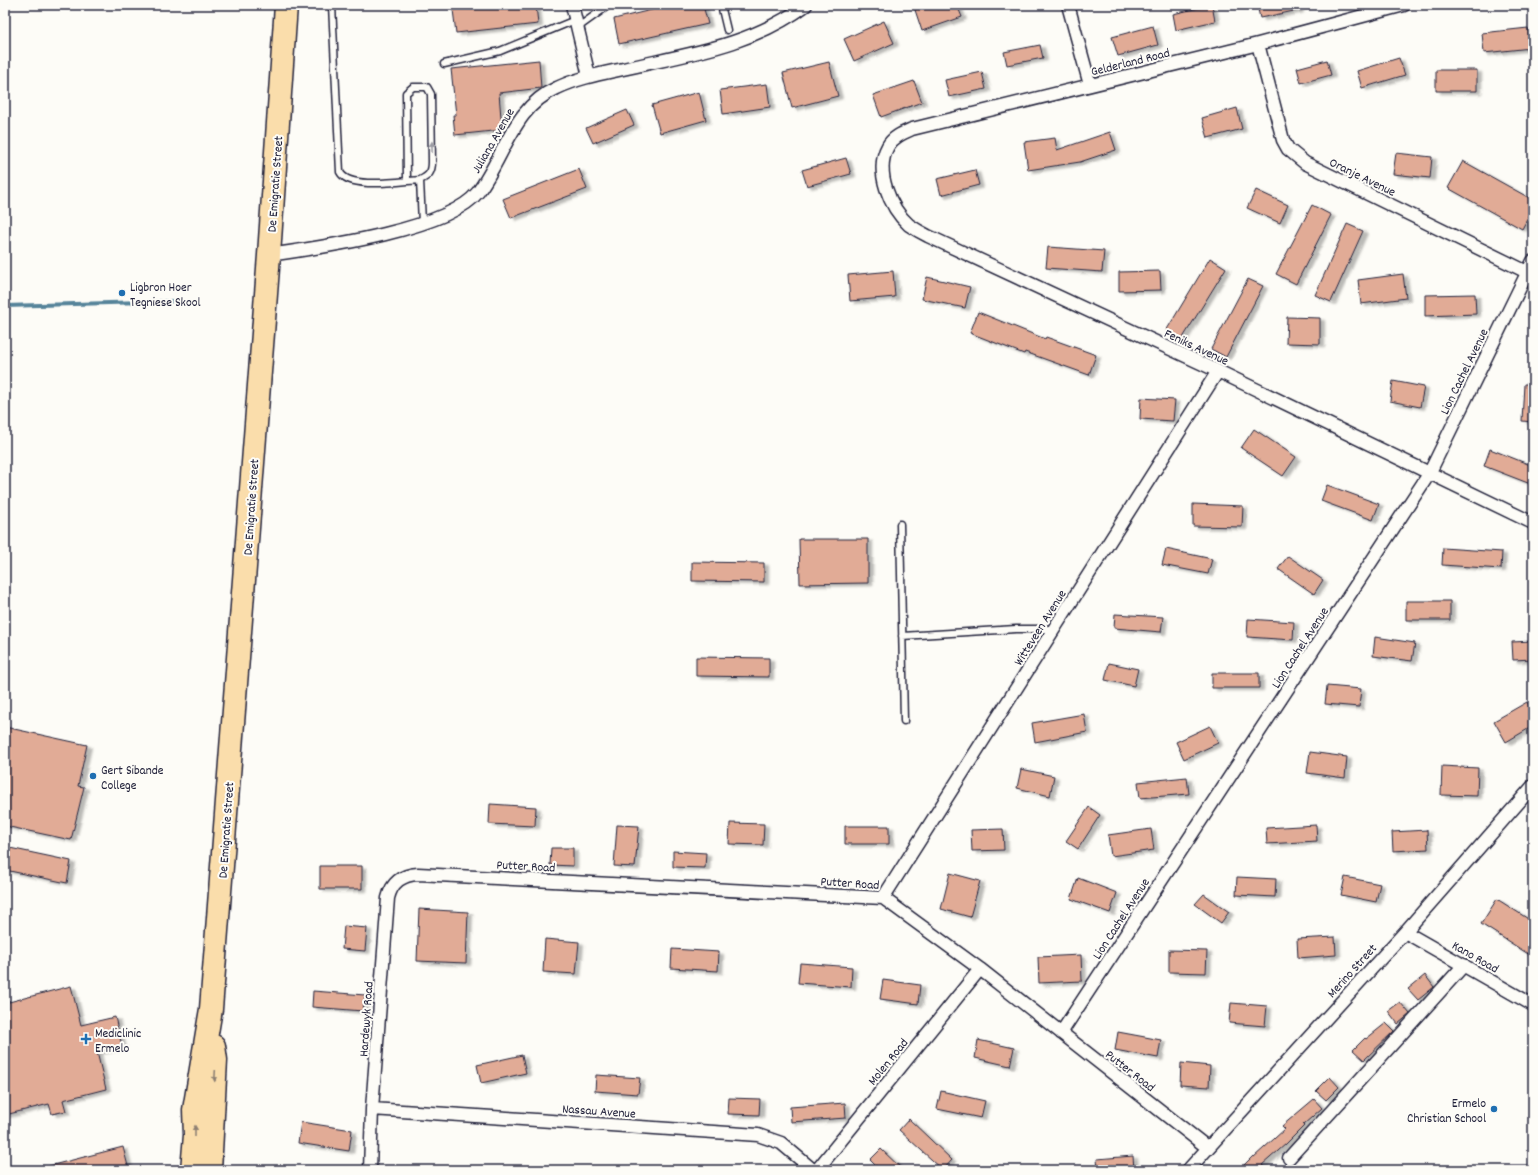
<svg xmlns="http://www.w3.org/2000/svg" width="1538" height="1175" font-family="Dekko,sans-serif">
<defs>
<filter id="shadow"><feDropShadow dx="4.5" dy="2.5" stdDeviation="1" flood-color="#0004"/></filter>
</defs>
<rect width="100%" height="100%" fill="#fdfcf7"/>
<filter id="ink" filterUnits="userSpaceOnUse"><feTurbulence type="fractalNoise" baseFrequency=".025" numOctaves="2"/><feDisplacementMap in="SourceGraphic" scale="8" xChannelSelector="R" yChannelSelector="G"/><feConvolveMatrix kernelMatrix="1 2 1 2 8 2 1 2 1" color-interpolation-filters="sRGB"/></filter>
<g filter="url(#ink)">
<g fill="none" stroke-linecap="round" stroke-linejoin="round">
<path stroke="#57849a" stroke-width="4" d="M5 306 179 301"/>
</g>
<path fill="#e1ab96" stroke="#22223b" filter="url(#shadow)" d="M493 5H536L538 24 456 33 453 10Z
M672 5H703L708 24 619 44 614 19Z
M920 5H957L962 17 922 31 914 7Z
M1212 5 1215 21 1176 30 1173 14Z
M1257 5H1298L1299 10 1260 18Z
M884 21 894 43 854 61 844 39Z
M1153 26 1158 45 1118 56 1112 37Z
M1528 28 1531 48 1484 53 1482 33Z
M1040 45 1043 58 1007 65 1004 52Z
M1399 58 1405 75 1362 88 1357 71Z
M539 60 541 88 499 93 502 130 455 135 453 115H456L451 69Z
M1327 60 1331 75 1301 83 1297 68Z
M829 62 838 96 792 108 783 73Z
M1436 70H1477V91H1436Z
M982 72 986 89 949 97 945 80Z
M914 81 922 102 881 117 873 95Z
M767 84 770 107 723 114 720 90Z
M699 92 706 120 660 133 652 105Z
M1237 108 1242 129 1208 138 1202 118Z
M627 110 634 125 593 143 586 128Z
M1110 132 1116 150 1080 162 1028 170 1024 142 1055 138 1057 150Z
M1396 153 1432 157 1430 178 1393 174Z
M846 158 851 174 807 186 802 170Z
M1463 161 1533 200V208L1522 229 1448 188Z
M579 169 587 189 511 218 503 199Z
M975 170 979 185 941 195 937 179Z
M1256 190 1288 205 1280 223 1247 208Z
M1312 205 1331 215 1296 284 1276 274Z
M1347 224 1363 231 1331 302 1315 295Z
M1048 247 1104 251 1102 272 1046 268Z
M1210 258 1226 268 1181 341 1166 331Z
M893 271 895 297 850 301 848 275Z
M1160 271 1161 290 1119 291V272Z
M1403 274 1406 298 1361 304 1358 280Z
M927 277 970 287 965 308 922 299Z
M1248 279 1263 286 1226 357 1211 349Z
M1475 294 1476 314 1425 316V295Z
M978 312 1045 339 1046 337 1096 355 1089 375 1025 352 1024 354 970 333Z
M1287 317 1320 318V344L1286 343Z
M1393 381 1424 387 1420 407 1390 401Z
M1524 384H1533V422L1522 421Z
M1141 398 1175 400 1173 421 1140 419Z
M1254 429 1296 457 1283 476 1241 448Z
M1490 449 1533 466V485L1484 466Z
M1327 485 1379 504 1373 520 1321 501Z
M1193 504 1243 506 1242 527 1193 526Z
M799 539H868V583L800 584Z
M1443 548 1502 552 1501 569 1442 565Z
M1166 549 1212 559 1208 574 1162 565Z
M1288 556 1323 580 1314 594 1278 569Z
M692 562 764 563V582L692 581Z
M1406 601H1450V620H1406Z
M1115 614 1163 617 1161 632 1114 628Z
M1248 619 1294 622 1293 640 1247 637Z
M1375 637 1415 643 1412 661 1373 656Z
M1533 641V659L1513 660 1512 642Z
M696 657 769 658V677L696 676Z
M1109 663 1138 669 1134 686 1105 680Z
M1212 673H1259V688H1212Z
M1327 686 1361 689 1359 707 1325 704Z
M1527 702 1533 712V726L1506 742 1494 721Z
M1084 714 1087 732 1035 742 1032 723Z
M1210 726 1218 743 1184 759 1176 742Z
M5 727 87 745 78 786 84 787 71 840 5 826Z
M1310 752 1347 757 1345 778 1307 773Z
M1442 766 1478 768 1477 796 1441 795Z
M1021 769 1054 776 1050 796 1017 788Z
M1187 777 1189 794 1140 798 1138 782Z
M490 804 536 807 535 826 489 824Z
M1089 807 1100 815 1078 849 1066 841Z
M730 823 764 824 763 845 729 844Z
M617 825 639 826 635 867 614 866Z
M1316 825 1317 841 1267 844 1266 828Z
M845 826H889V844H845Z
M1003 829 1004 850 972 851 971 830Z
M1151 829 1154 850 1111 856 1108 835Z
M1427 830 1428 849 1393 851 1392 832Z
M5 847 71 861 67 883 5 870Z
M551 848H573V866L550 865Z
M673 851 706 853 705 868 673 867Z
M320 866H362V889H320Z
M950 873 980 881 970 917 941 909Z
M1237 877 1276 879 1275 897 1236 895Z
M1345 877 1380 884 1376 902 1341 895Z
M1078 878 1117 893 1110 913 1071 899Z
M1204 894 1229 912 1221 923 1195 904Z
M1497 899 1533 922V957L1481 924Z
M419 909 468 912 466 963 417 961Z
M344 926 367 928 365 951 342 949Z
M1335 937 1336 955 1298 958 1297 939Z
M545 939 579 942 576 974 543 972Z
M672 949 719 952 718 971 671 968Z
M1169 950 1207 951 1206 973 1169 972Z
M1081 955 1082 981 1039 983 1038 957Z
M800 963 852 967 851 987 798 983Z
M1425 975 1434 987 1418 1000 1408 989Z
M883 980 920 985 918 1004 880 999Z
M71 986 81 1025 115 1017 122 1046 97 1052 106 1089 63 1100 66 1111 52 1114 49 1104 5 1115V1003Z
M313 991 365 995 363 1011 312 1007Z
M1400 1002 1410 1014 1398 1024 1388 1011Z
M1231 1003 1267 1006 1265 1026 1229 1023Z
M1386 1023 1394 1031 1364 1060 1353 1050 1365 1038 1366 1039Z
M1118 1032 1161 1040 1158 1058 1115 1050Z
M978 1040 1014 1048 1010 1066 975 1058Z
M522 1055 526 1073 481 1083 477 1065Z
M1181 1063 1210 1066 1209 1087 1180 1085Z
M596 1075 640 1078 638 1094 595 1091Z
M1330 1077 1339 1087 1326 1100 1316 1091Z
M941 1091 985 1101 981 1118 937 1109Z
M729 1098 760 1099 759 1115 728 1114Z
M1314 1099 1322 1108 1303 1125 1304 1126 1286 1144 1262 1165 1268 1170H1239L1253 1156 1254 1157 1285 1129 1282 1126Z
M845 1103 846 1118 791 1122 790 1107Z
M909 1119 952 1160 943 1170 899 1130Z
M301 1122 352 1130 349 1151 298 1143Z
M123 1147 129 1170H49V1166Z
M881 1149 903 1170H880L870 1160Z
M1133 1156 1134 1170H1098L1097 1159Z"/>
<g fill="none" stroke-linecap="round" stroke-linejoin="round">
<g stroke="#22223b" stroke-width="9">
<path id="lane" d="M332 5 340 172C349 190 401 181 420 180 429 176 432 172 432 162L431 94 427 87H413L406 93 407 181
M721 5 727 30
M577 28 609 5
M444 64 500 51 575 20
M420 180 422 223
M900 524 904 721
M902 636 1016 629H1054"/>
</g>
<g stroke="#22223b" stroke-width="15">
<path id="street" d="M572 5 589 76
M1068 5 1090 85
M1404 5 1258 44 912 129C903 133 893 137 888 146 874 171 890 208 909 225 915 229 922 233 928 236L1218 371 1533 523
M1258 44 1283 140 1288 149 1305 163 1527 272
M269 255C317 248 449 230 478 192 505 156 513 107 557 88 578 78 600 74 623 69 688 54 751 46 806 5
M883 898 1218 371
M1405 932 1533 1005
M1061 1033 1429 474 1533 261
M372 1109 758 1135 781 1143 813 1170
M1289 1158 1464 965
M370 1170 372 1109 388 898C392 882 402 875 418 874L883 898 980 969 1208 1148
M817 1170 980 969
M1188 1170 1405 932 1533 786"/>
</g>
<g stroke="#22223b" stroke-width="25">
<path id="highway" d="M192 1170 195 1135 194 1110 211 1009 269 255 286 5
M210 1170 216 1060 214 1046"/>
</g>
<use href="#lane" stroke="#fdfcf7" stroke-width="6"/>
<use href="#street" stroke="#fdfcf7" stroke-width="12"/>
<use href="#highway" stroke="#faddab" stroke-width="22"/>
</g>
<defs><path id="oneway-solid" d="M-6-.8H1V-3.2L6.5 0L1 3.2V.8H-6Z"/></defs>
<use fill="#9a9aa2" href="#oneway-solid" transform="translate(432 147) rotate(-91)"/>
<g fill="#8e8073">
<use href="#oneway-solid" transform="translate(215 1076) rotate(93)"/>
<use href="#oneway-solid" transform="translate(195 1131) rotate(-90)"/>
</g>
</g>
<g fill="#1f6fb2" stroke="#fdfcf7" stroke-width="1.5">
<circle cx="122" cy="293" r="4"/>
<circle cx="93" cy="776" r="4"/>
<path d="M84 1033h4v4h4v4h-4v4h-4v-4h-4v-4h4z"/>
<circle cx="1494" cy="1109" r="4"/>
</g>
<g text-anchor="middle" stroke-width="4" stroke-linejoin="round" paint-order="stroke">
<g font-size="13" fill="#22223b" stroke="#fdfcf7">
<text transform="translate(1130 61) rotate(-14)" y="5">Gelderland Road</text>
<text transform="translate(492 140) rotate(-60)" y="5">Juliana Avenue</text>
<text transform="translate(1363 176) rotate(26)" y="5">Oranje Avenue</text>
<text transform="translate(274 184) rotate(-86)" y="5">De Emigratie Street</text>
<text transform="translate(1197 346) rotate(25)" y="5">Feniks Avenue</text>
<text transform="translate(1463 371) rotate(-64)" y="5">Lion Cachel Avenue</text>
<text transform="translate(250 507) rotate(-86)" y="5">De Emigratie Street</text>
<text transform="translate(1039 627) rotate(-58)" y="5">Witteveen Avenue</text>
<text transform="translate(1299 647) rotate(-57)" y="5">Lion Cachel Avenue</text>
<text transform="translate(225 830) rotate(-86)" y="5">De Emigratie Street</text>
<text transform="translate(526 865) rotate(3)" y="5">Putter Road</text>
<text transform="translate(850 882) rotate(4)" y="5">Putter Road</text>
<text transform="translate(1120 918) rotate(-57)" y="5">Lion Cachel Avenue</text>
<text transform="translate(1476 956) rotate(30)" y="5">Kano Road</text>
<text transform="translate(1351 970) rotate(-48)" y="5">Merino Street</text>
<text transform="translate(365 1019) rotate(-86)" y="5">Hardewyk Road</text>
<text transform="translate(887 1061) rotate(-51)" y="5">Molen Road</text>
<text transform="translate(1131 1070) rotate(38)" y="5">Putter Road</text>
<text transform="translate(599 1110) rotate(4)" y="5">Nassau Avenue</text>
</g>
<g font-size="13" fill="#22223b" stroke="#fdfcf7" text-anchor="start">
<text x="130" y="291">Ligbron Hoer<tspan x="130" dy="15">Tegniese Skool</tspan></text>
<text x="101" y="774">Gert Sibande<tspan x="101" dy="15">College</tspan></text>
<text x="95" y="1037">Mediclinic<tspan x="95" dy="15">Ermelo</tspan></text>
<text x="1486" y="1107" text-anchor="end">Ermelo<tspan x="1486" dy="15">Christian School</tspan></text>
</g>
</g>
<rect width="1538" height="1175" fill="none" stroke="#fdfcf7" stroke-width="20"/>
<rect x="10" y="10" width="1518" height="1155" fill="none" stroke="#22223b" stroke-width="1.5" filter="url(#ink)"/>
</svg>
